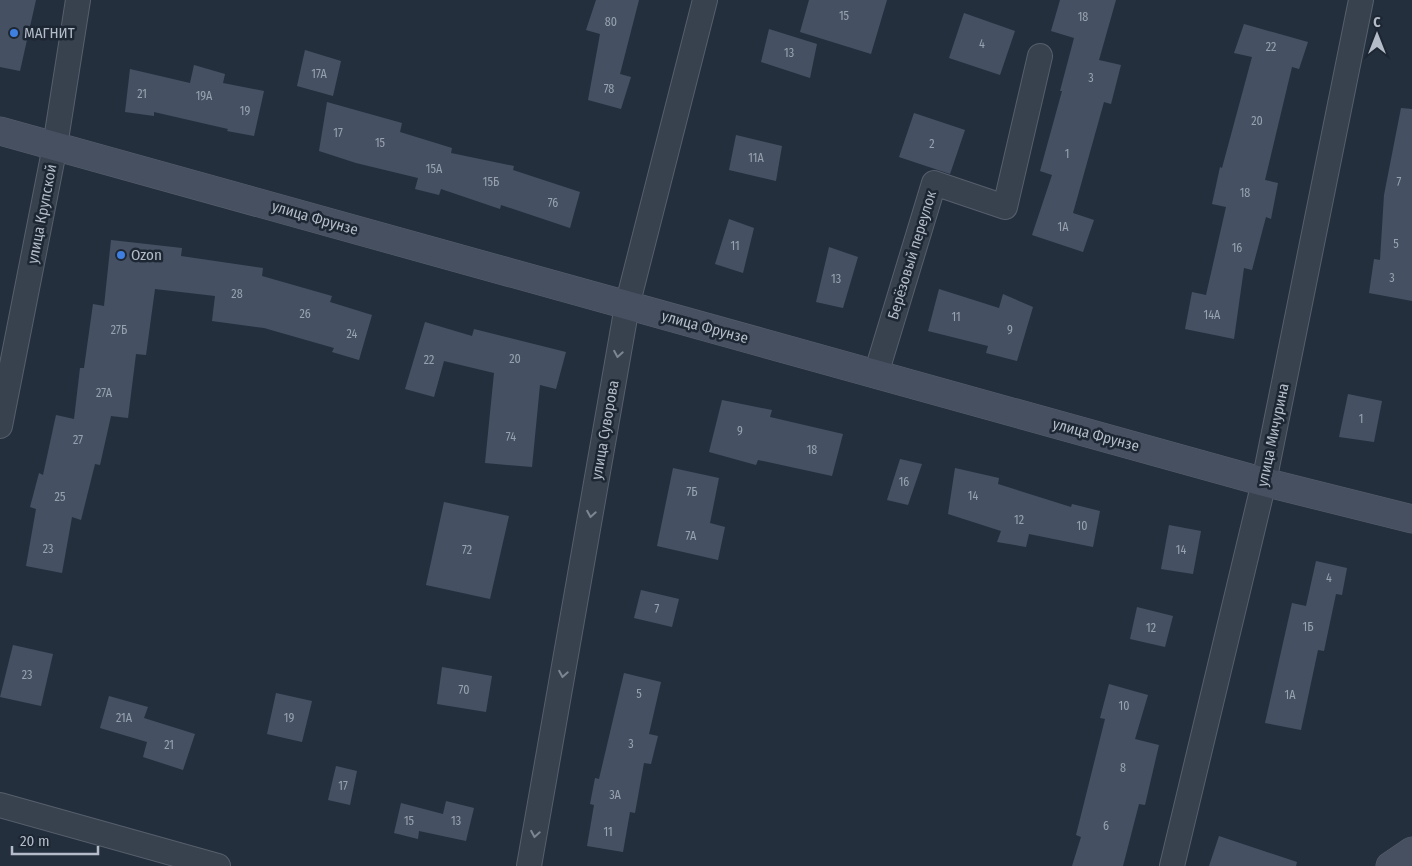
<svg xmlns="http://www.w3.org/2000/svg" width="1412" height="866" font-family="'Fira Sans Condensed',sans-serif">
<rect width="100%" height="100%" fill="#242f3e"/>
<path fill="#455162" d="M0 0H36L20 71 0 67Z
M596 0H639L620 74 631 77 621 109 588 100 600 34 586 30Z
M809 0H887L871 54 800 32Z
M1060 0H1116L1099 60 1121 65 1111 104 1104 102 1073 213 1094 220 1083 252 1032 235 1052 175 1040 171 1062 91H1060L1074 38 1051 31Z
M964 13 1015 31 1000 75 949 58Z
M1244 24 1308 42 1299 69 1292 67 1265 180 1278 183 1271 219 1266 217 1252 270 1244 268 1234 339 1185 329 1192 292 1206 295 1226 207 1212 204 1220 167 1222 168 1252 57 1234 53Z
M769 29 817 44 810 78 761 62Z
M305 50 341 61 333 96 297 86Z
M194 65 225 74 223 83 264 91 254 136 227 131 228 129 154 112V116L125 112 130 69 190 83Z
M327 102 402 123 400 132 452 148 451 153 514 166 513 170 580 192 570 228 501 205 500 209 441 189 439 195 415 189 418 178 356 163 319 151Z
M1401 108 1412 109V301L1369 293 1374 259 1380 260 1384 195Z
M914 113 965 130 950 174 899 157Z
M736 135 782 146 776 181 729 170Z
M729 219 754 228 743 273 715 264Z
M111 240 182 248 181 256 263 268 262 276 332 296 330 302 372 315 359 360 332 352 334 348 264 328 212 321 215 296 155 289 146 355 136 354 128 418 111 416 100 465 95 464 81 520 72 517 62 573 26 566 36 509 30 507 39 473 43 475 56 415 74 419 80 368H84L93 304 104 306Z
M829 247 858 257 843 308 816 302Z
M939 289 999 308 1003 294 1033 307 1017 361 986 353 988 346 928 331Z
M425 322 472 336 474 329 566 352 556 389 540 385 532 467 485 463 494 373 444 361 434 397 405 389Z
M1348 394 1382 401 1374 442 1339 437Z
M722 400 772 410 770 417 843 434 832 476 758 460 756 465 709 452Z
M900 459 922 464 908 505 887 500Z
M673 468 719 478 710 523 725 527 718 560 657 546Z
M955 468 999 478 998 484 1071 507 1072 504 1100 511 1093 547 1029 534 1026 547 997 542 1001 531 948 514Z
M444 502 509 516 490 599 426 585Z
M1169 525 1201 531 1193 574 1161 569Z
M1316 561 1347 568 1342 595 1336 594 1324 651 1318 650 1301 730 1265 723 1292 603 1306 606Z
M641 590 679 599 672 627 634 618Z
M1137 607 1173 616 1165 647 1130 639Z
M13 645 53 654 41 706 0 697Z
M442 667 492 676 486 712 437 704Z
M624 673 661 682 649 734 658 736 651 764 644 763 635 813 630 812 623 852 587 846 594 805 590 804 595 778 599 779Z
M1109 684 1148 695 1135 739 1159 745 1145 805 1139 804 1123 866H1072L1081 837 1076 835 1105 719 1100 718Z
M276 693 312 701 302 742 267 734Z
M109 696 148 707 144 718 195 734 183 770 143 757 147 742 100 728Z
M336 766 357 771 350 805 328 800Z
M446 801 474 808 466 841 419 831 418 839 394 833 401 803 443 814Z
M1219 836 1297 862 1296 866H1209Z"/>
<g fill="none" stroke-linecap="round" stroke-linejoin="round">
<g stroke="#565f6c" stroke-width="26">
<path id="street" d="M876 374 934 183 1005 207 1040 56
M0 426 55 146 78 0
M0 805 218 866
M529 866 627 306 705 0
M1172 866 1264 482 1361 0"/>
</g>
<g stroke="#565f6c" stroke-width="29">
<path id="secondary" d="M0 131 1264 482 1412 519
M1390 866 1412 851"/>
</g>
<use href="#street" stroke="#38414e" stroke-width="24"/>
<use href="#secondary" stroke="#465061" stroke-width="28"/>
</g>
<defs><path id="oneway-chevron" d="M-2-3.5L2.5 0L-2 3.5" fill="none" stroke-width="1.6" stroke-linecap="round" stroke-linejoin="round" transform="scale(1.25)"/></defs>
<g stroke="#7c8592">
<use href="#oneway-chevron" transform="translate(618 354) rotate(100)"/>
<use href="#oneway-chevron" transform="translate(591 514) rotate(100)"/>
<use href="#oneway-chevron" transform="translate(563 674) rotate(100)"/>
<use href="#oneway-chevron" transform="translate(535 834) rotate(100)"/>
</g>
<g fill="#3f7fe0" stroke="#1d2633" stroke-width="2">
<circle cx="14" cy="33" r="5"/>
<circle cx="121" cy="255" r="5"/>
</g>
<g text-anchor="middle" stroke-width="5" stroke-linejoin="round" paint-order="stroke">
<g font-size="12" fill="#98a1af">
<text x="844" y="20">15</text>
<text x="1083" y="21">18</text>
<text x="611" y="26">80</text>
<text x="982" y="48">4</text>
<text x="1271" y="51">22</text>
<text x="789" y="57">13</text>
<text x="319" y="78">17А</text>
<text x="1091" y="82">3</text>
<text x="609" y="93">78</text>
<text x="142" y="98">21</text>
<text x="204" y="100">19А</text>
<text x="245" y="115">19</text>
<text x="1257" y="125">20</text>
<text x="338" y="137">17</text>
<text x="380" y="147">15</text>
<text x="932" y="148">2</text>
<text x="1067" y="158">1</text>
<text x="756" y="162">11А</text>
<text x="434" y="173">15А</text>
<text x="491" y="186">15Б</text>
<text x="1399" y="186">7</text>
<text x="1245" y="197">18</text>
<text x="553" y="207">76</text>
<text x="1063" y="231">1А</text>
<text x="1396" y="248">5</text>
<text x="735" y="250">11</text>
<text x="1237" y="252">16</text>
<text x="1392" y="282">3</text>
<text x="836" y="283">13</text>
<text x="237" y="298">28</text>
<text x="305" y="318">26</text>
<text x="1212" y="319">14А</text>
<text x="956" y="321">11</text>
<text x="119" y="334">27Б</text>
<text x="1010" y="334">9</text>
<text x="352" y="338">24</text>
<text x="515" y="363">20</text>
<text x="429" y="364">22</text>
<text x="104" y="397">27А</text>
<text x="1361" y="423">1</text>
<text x="740" y="435">9</text>
<text x="511" y="441">74</text>
<text x="78" y="444">27</text>
<text x="812" y="454">18</text>
<text x="904" y="486">16</text>
<text x="692" y="496">7Б</text>
<text x="973" y="500">14</text>
<text x="60" y="501">25</text>
<text x="1019" y="524">12</text>
<text x="1082" y="530">10</text>
<text x="691" y="540">7А</text>
<text x="48" y="553">23</text>
<text x="467" y="554">72</text>
<text x="1181" y="554">14</text>
<text x="1329" y="582">4</text>
<text x="657" y="613">7</text>
<text x="1308" y="631">1Б</text>
<text x="1151" y="632">12</text>
<text x="27" y="679">23</text>
<text x="464" y="694">70</text>
<text x="639" y="698">5</text>
<text x="1290" y="699">1А</text>
<text x="1124" y="710">10</text>
<text x="124" y="722">21А</text>
<text x="289" y="722">19</text>
<text x="631" y="748">3</text>
<text x="169" y="749">21</text>
<text x="1123" y="772">8</text>
<text x="343" y="790">17</text>
<text x="615" y="799">3А</text>
<text x="409" y="825">15</text>
<text x="456" y="825">13</text>
<text x="1106" y="830">6</text>
<text x="608" y="836">11</text>
</g>
<g font-size="15" fill="#b4bcc9" stroke="#1d2633" text-anchor="start">
<text x="24" y="38">МАГНИТ</text>
<text x="131" y="260">Ozon</text>
</g>
<g font-size="15" fill="#b4bcc9" stroke="#1d2633">
<text transform="translate(42 214) rotate(-79)" y="5">улица Крупской</text>
<text transform="translate(315 218) rotate(16)" y="5">улица Фрунзе</text>
<text transform="translate(912 255) rotate(-73)" y="5">Берёзовый переулок</text>
<text transform="translate(705 327) rotate(15)" y="5">улица Фрунзе</text>
<text transform="translate(605 430) rotate(-80)" y="5">улица Суворова</text>
<text transform="translate(1096 435) rotate(15)" y="5">улица Фрунзе</text>
<text transform="translate(1273 435) rotate(-78)" y="5">улица Мичурина</text>
</g>
</g>
<g transform="translate(1377 35)" stroke="#1d2633" stroke-width="4" paint-order="stroke">
<path d="M0-4L9 19L0 12L-9 19Z" fill="#b4bcc9"/>
<text y="-8" font-size="14" font-weight="bold" text-anchor="middle" fill="#b4bcc9">С</text>
</g>
<path d="M12 846v8h86v-8" fill="none" stroke="#b4bcc9" stroke-width="2.5"/>
<text x="20" y="846" font-size="15" fill="#b4bcc9" stroke="#1d2633" stroke-width="4" paint-order="stroke">20 m</text>
</svg>
